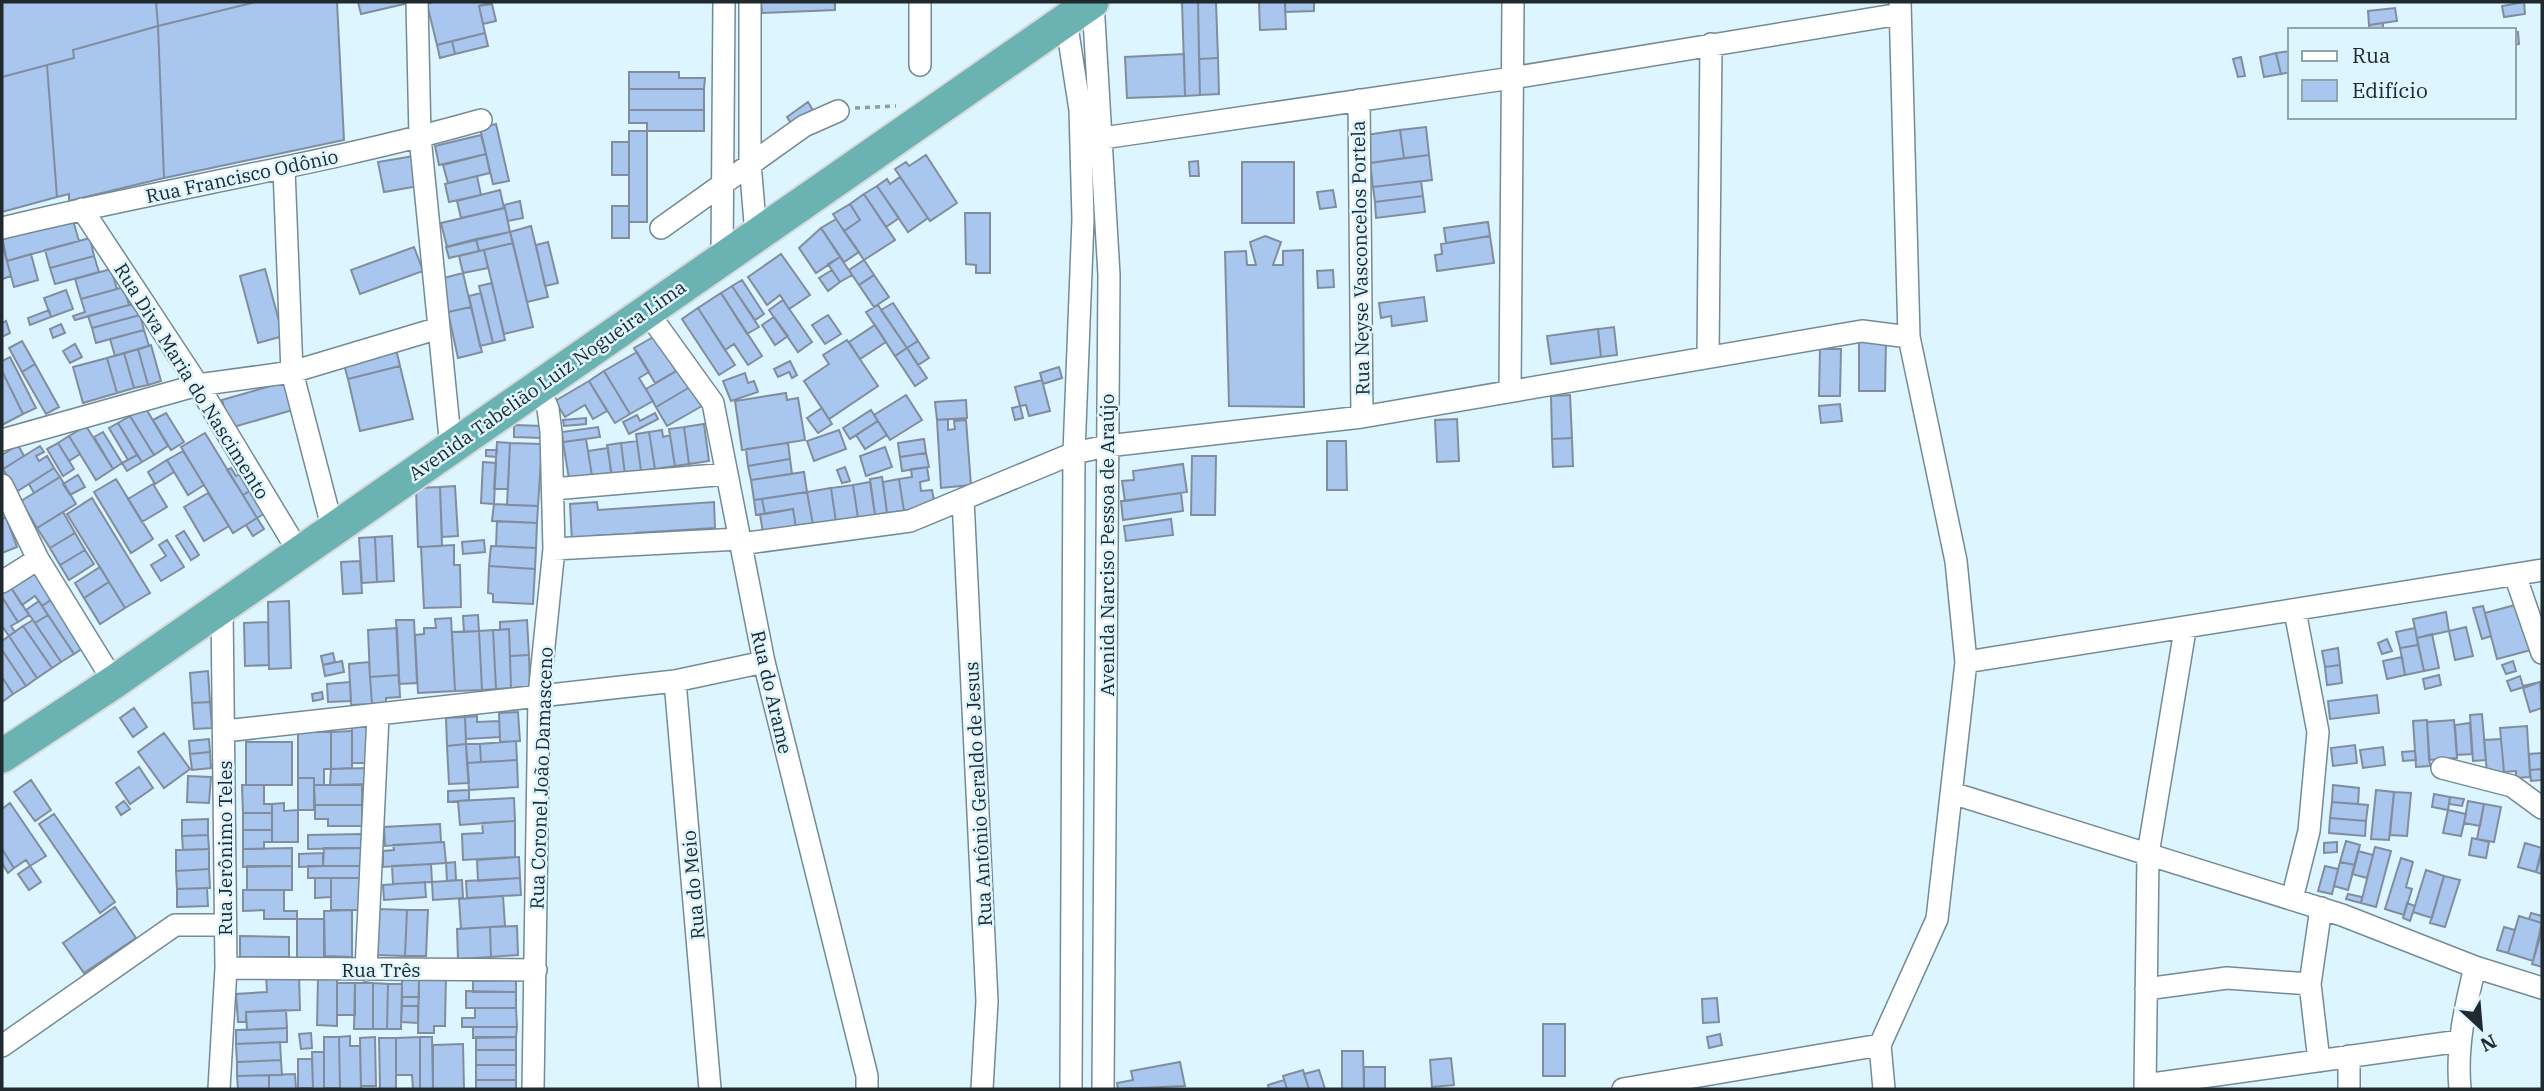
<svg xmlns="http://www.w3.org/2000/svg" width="2544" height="1091" font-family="'IBM Plex Serif',serif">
<rect width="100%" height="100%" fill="#dcf5ff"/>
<path fill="#a8c6ee" stroke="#818d9e" stroke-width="2" d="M2 2H156L158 26 73 50 74 58 2 77Z
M156 2H256L158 26Z
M256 2H337L344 140 164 178 158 26Z
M358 2H409V3L361 14Z
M434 2H491L479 6 485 33 437 45 427 4Z
M761 2H835V10L762 13Z
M1182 2H1198L1200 95 1185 96Z
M1198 2H1216L1218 58 1199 59Z
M1259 2H1285L1286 29 1260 30Z
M1285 2H1314V11L1285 12Z
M2524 2 2525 14 2504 17 2502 6Z
M492 4 496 21 483 24 479 6Z
M2395 8 2397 21 2369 25 2368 11Z
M2383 23V30H2370L2369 25Z
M158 26 164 178 69 201V194L57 197 47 65 74 58 73 50Z
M2514 32H2518L2519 44 2514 45Z
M485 33 488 46 455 54 452 41Z
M452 41 455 54 440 58 437 45Z
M2290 51V72L2281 74 2276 53Z
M2276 53 2281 74 2264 77 2260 57Z
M1184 54 1185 96 1127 98 1125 57Z
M2241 57 2245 76 2238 77 2233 59Z
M1218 58 1219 94 1200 95 1199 59Z
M47 65 57 197 2 212V77Z
M629 72H679V78H705L704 89H629Z
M629 89H704V110H629Z
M808 102 814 112 793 126 787 117Z
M629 110H704V131H647V123H629Z
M496 124 509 181 493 184 480 128Z
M1426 127 1429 155 1404 158 1400 130Z
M1400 130 1404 158 1370 163 1366 135Z
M629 131H647V222H629Z
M481 135 486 154 439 165 435 146Z
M612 142H629V175H612Z
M486 154 490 173 448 183 443 165Z
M926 155 957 203 930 221 895 169 906 162 909 166Z
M1429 155 1432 180 1373 187 1370 163Z
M414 156 419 186 384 192 378 162Z
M1198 161 1199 176H1190L1189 162Z
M1242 162H1294V223H1242Z
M477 176 481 195 449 202 445 184Z
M900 177 928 218 908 232 877 186 887 179 890 184Z
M1421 181 1423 196 1375 202 1373 187Z
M877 186 899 218 886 227 864 194Z
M500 190 504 208 461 218 457 201Z
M1333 190 1336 207 1320 209 1317 192Z
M864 194 895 240 864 260 844 231 860 220 850 204Z
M1423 196 1425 212 1376 218 1375 202Z
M520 201 523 218 508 221 504 205Z
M850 204 860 220 844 231 833 214Z
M612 206H629V238H612Z
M505 208 510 232 447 247 441 223Z
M965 213H990V273H976V265L966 264Z
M72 217 79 241 7 261 2 237Z
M836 219 859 252 844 262 821 228Z
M1488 222 1490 236 1446 243 1444 228Z
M531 226 548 297 527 302 510 232Z
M821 228 840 257 816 273 799 248Z
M510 232 513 243 479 251 476 239Z
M1265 236 1281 242 1273 265H1283V251L1303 250 1304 407 1229 406 1225 252 1246 251 1247 265H1256L1250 242Z
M1490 236 1494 263 1437 271 1435 255 1442 254 1441 244Z
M90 238 94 256 50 268 45 250Z
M476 239 479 251 449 258 446 247Z
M548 242 558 283 545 286 536 245Z
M2 243 11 276 2 279Z
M513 243 533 327 504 334 484 250Z
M414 247 423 271 360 294 351 270Z
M484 250 488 268 463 273 459 256Z
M31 254 38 280 14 287 7 261Z
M781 254 810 295 789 309 780 295 767 305 748 277Z
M94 256 99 272 55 284 50 268Z
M840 257 852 275 840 282 828 264Z
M864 260 874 275 859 285 849 270Z
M111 269 117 289 81 299 75 279Z
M265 269 283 336 258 343 240 276Z
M832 270 840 282 828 291 819 278Z
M1333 270 1334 287 1318 288 1317 271Z
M463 273 471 307 448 312 440 279Z
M874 275 889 297 874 307 859 285Z
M742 280 764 314 755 320 732 286Z
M492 283 505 340 493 343 479 286Z
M732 286 759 327 747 334 721 293Z
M124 287 129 305 75 320 73 316 85 312 81 299Z
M66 290 73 309 51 317 44 298Z
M481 293 493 343 480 346 469 296Z
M721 293 762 356 748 365 734 344 725 350 698 308Z
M1424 297 1427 321 1392 326 1391 316 1381 318 1379 303Z
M783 300 812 342 798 352 769 310Z
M137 303 140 315 92 328 88 316Z
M893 303 918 341 907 348 881 310Z
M878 305 907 348 895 356 866 312Z
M471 307 482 352 458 358 448 312Z
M698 308 735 365 719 375 682 319Z
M49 310 51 317 30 325 28 318Z
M140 315 144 330 96 343 92 328Z
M828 315 841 334 825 344 812 325Z
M774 317 788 336 775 345 762 325Z
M6 321 10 333 2 337V323Z
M61 324 65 333 53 338 50 329Z
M875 325 886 342 860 359 849 342Z
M1614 327 1617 355 1601 357 1598 329Z
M1598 329 1601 357 1551 364 1547 336Z
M144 330 149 346 115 356 110 339Z
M655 336 676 371 655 383 634 348Z
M847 340 878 386 829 419 804 381 829 364 823 355Z
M22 341 35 364 22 372 9 348Z
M918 341 929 358 918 365 907 348Z
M1859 342H1886L1885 391H1859Z
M75 344 82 357 70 363 63 351Z
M151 345 161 381 148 385 138 349Z
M907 348 927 378 915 386 895 356Z
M138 349 148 385 134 388 124 353Z
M396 349 400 366 348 379 343 361Z
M1820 349H1841L1840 396H1819Z
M637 352 649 372 639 378 653 401 630 414 604 371Z
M124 353 134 388 117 393 107 358Z
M10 357 36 408 23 414 2 371V361Z
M107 358 117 393 83 403 73 367Z
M790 361 797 375 792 378 789 372 778 377 774 369Z
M35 364 59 407 46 414 22 372Z
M400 366 413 419 360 431 348 379Z
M1059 367 1062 378 1043 384 1040 373Z
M680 369 690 387 656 407 646 389Z
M2 371 23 414 2 425Z
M604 371 630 414 615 423 589 381Z
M745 373 748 383 754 381 758 392 731 401 723 381Z
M1042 380 1050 411 1029 416 1026 405 1020 406 1015 387Z
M288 381 296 409 230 428 222 400Z
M589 381 607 411 593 419 585 405 565 417 555 401Z
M690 387 702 406 667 426 656 407Z
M786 393 787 400 798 398 805 440 742 450 735 401Z
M906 395 922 420 890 440 874 415Z
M1570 395 1572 438 1552 439 1551 396Z
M966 400 967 418 937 420 935 402Z
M1840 404 1842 421 1821 423 1819 406Z
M1020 406 1023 418 1015 420 1012 408Z
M145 407 168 446 154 455 130 416Z
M822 408 832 424 818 433 807 418Z
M871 410 878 421 850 439 843 428Z
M166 413 184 442 171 450 153 420Z
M655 413 658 419 629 434 623 422 637 415 640 421Z
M130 416 154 455 142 462 118 423Z
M586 418V424L564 426 563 420Z
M948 419V430L955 429 954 421 966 420 971 485 941 488 937 420Z
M1457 419 1459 461 1437 462 1435 420Z
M878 421 887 435 865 449 856 435Z
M118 423 137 455 128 460 109 428Z
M704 424 709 461 689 464 684 427Z
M514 425 542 426V438L514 437Z
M86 426 113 469 96 480 69 436Z
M598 427 600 437 563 442 562 432Z
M684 427 689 464 675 466 669 429Z
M662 430 663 437 670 435 675 466 655 469 649 432Z
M839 430 846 449 814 461 807 441Z
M103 432 122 463 113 469 94 437Z
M649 432 655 469 641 471 636 434Z
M205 433 257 518 233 533 181 447Z
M69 436 80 454 69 461 58 443Z
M1572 438 1573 466 1553 467 1552 439Z
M586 439 592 476 569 479 563 442Z
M924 439 926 453 900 457 898 443Z
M637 441 641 471 625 474 621 443Z
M1327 441H1346L1347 490H1327Z
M497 442 510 443 508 489H494Z
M58 443 74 469 63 476 47 449Z
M510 443 542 444 538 506 507 505Z
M621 443 625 474 612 476 607 445Z
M788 443 790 459 748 466 746 449Z
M18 445 24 456 3 469 2 455Z
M40 446 44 452 36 456 39 461 47 456 54 468 16 492 3 469Z
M885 447 892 467 866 476 860 456Z
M608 448 611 473 592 476 588 451Z
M486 450H497L496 457 486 456Z
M183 451 204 485 188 495 167 460Z
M926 453 929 467 902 471 900 457Z
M137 455 142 462 127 471 122 463Z
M1192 456H1216L1215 515H1191Z
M790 459 792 474 751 480 748 466Z
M167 460 174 472 155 484 148 472Z
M483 462 496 463 494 504 481 503Z
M1183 464 1187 492 1125 501 1122 481 1134 480 1133 471Z
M845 467 850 481 842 483 837 470Z
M927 467 929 480 920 482 921 491 932 490 935 506 904 511 899 479 912 477 911 469Z
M54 468 60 477 34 493 29 484Z
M231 468 236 476 245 471 255 488 243 495 227 470Z
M804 472 807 492 754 500 751 480Z
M78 475 85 487 70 495 63 484Z
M60 477 76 504 37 528 21 501Z
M882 477 887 513 875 515 870 479Z
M116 479 153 539 131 553 94 492Z
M899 479 904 511 887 513 883 482Z
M870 482 875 515 858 518 853 485Z
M153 484 167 507 142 522 128 499Z
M853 485 858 518 836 522 831 488Z
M455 486 458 536 442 537 440 487Z
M440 487 442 546 418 547 416 488Z
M255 488 269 511 257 518 243 495Z
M831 488 836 522 813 525 807 492Z
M807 492 813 525 796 528 793 509 765 514 762 499Z
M208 493 229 526 204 541 184 507Z
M1181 493 1183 511 1123 520 1121 501Z
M92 498 150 593 125 608 67 514Z
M762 499 765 514 756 515 754 500Z
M597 502 598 510 714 502 715 528 635 533 636 537 624 538V534L592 536V541L572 542 570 504Z
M494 504 538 506 537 523 492 521Z
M793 509 796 528 763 533 760 514Z
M63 512 75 533 50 548 37 528Z
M6 517 17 547 2 553V519Z
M257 518 264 529 253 536 246 525Z
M1171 519 1173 535 1126 541 1124 526Z
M497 521 537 523 536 548 496 546Z
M184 531 199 555 191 560 176 536Z
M75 533 85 550 60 565 50 548Z
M392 536 394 581 377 582 375 537Z
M375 537 377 582 362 583 359 538Z
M167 540 184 567 161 581 151 565 166 556 159 545Z
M484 540 485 552 463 554 462 542Z
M454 545V565H460L461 607 424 608 421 547Z
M491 546 536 548 535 569 489 566Z
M85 550 94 564 69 580 60 565Z
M360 561 362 593 343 594 341 562Z
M489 566 535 569 533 604 493 602V594L488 593Z
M100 567 109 582 84 598 75 583Z
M35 570 54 598 42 606 35 596 22 605 10 586Z
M109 582 125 608 100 624 84 598Z
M10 586 29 615 18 622 2 597V592Z
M2 597 18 622 11 626 15 632 9 636 2 626Z
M54 598 86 646 74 654 42 606Z
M39 601 48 615 35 623 26 610Z
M289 601 291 668 269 669 268 602Z
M2519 604 2531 650 2497 659 2485 613Z
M2483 606 2491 636 2482 639 2473 608Z
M2446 612 2449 631 2417 638 2413 619Z
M48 615 74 654 61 662 35 623Z
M478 615 479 631 464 632 463 616Z
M451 618 455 691 418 693 415 635 424 634V628H436L435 619Z
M33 620 61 662 52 668 23 626Z
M396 620H414L417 683 399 684Z
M527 620 529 655 510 656 509 629 500 630V622Z
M268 622 269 665 245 666 244 623Z
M23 626 52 668 37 678 9 636Z
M2466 627 2473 656 2455 660 2449 631Z
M397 628 399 675 370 677 368 630Z
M2415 628 2418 645 2400 648 2396 632Z
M509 629 511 688 496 689 493 630Z
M493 630 496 689 482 690 479 631Z
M479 631 482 690 455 691 452 632Z
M2432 634 2439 668 2424 671 2417 638Z
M9 636 37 678 26 686 2 650V641Z
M2387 639 2392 651 2382 654 2378 643Z
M2418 645 2424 671 2405 675 2400 648Z
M2338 648 2340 665 2325 667 2322 651Z
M2 650 26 686 13 694 2 677Z
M333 653 335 662 323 665 321 656Z
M529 655 530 687 511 688 510 656Z
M2402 657 2405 675 2387 679 2383 661Z
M342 661 344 672 325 676 323 665Z
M2513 661 2516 671 2506 674 2502 665Z
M369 662 372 704 351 705 349 664Z
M2340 665 2342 683 2327 685 2325 667Z
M208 671 210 702 192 703 190 673Z
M399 675 400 697 386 698V703L372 704 370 677Z
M2439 675 2441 685 2425 689 2423 679Z
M2520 676 2523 686 2540 682 2511 691 2507 681Z
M2 677 13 694 2 702Z
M350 682 351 701 328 702 327 684Z
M2540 682 2542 708 2530 712 2523 688Z
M322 692 323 699 313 701 312 694Z
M2377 695 2379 713 2330 719 2328 701Z
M210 702 212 728 194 729 192 703Z
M134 708 147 727 133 737 120 718Z
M518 712 520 741 500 742 499 713Z
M2482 714 2486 760 2473 761 2470 715Z
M477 716V722L499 721 500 737 466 739 465 717Z
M465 717 466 744 447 746 446 718Z
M2427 720 2430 766 2416 767 2413 721Z
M2454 720 2457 758 2429 760 2427 722Z
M2470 723 2472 754 2457 755 2455 725Z
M2527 726 2530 777 2516 778V771L2504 772 2500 728Z
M352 727H368V763H352Z
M352 731V768L331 769V732Z
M298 732H331V769H324V785H314V778H298Z
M164 733 190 769 164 788 138 752Z
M209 739 210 752 190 754 189 741Z
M2501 739 2504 772 2487 773 2484 740Z
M516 741 517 760 481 762 480 744Z
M246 742H292V785H246Z
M466 744 469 783 449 784 447 746Z
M466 744H480L481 762 467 763Z
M2355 745 2357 763 2333 766 2331 748Z
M2383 747 2385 765 2363 768 2360 750Z
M2415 751 2416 760 2403 761 2402 752Z
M210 752 211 768 192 770 190 754Z
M2542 753V769L2530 770 2529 754Z
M517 760 518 787 469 790 467 763Z
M139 767 153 788 130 804 116 783Z
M368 768V784L330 785 331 769Z
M2542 769V780L2531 781 2530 770Z
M188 776 211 777 209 803 187 802Z
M298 778H314V810H298Z
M31 780 51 810 35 821 14 792Z
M242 785H264V804H272V813H243Z
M314 785H362V805H315Z
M2333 785 2359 788 2358 804 2332 802Z
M469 790V800L448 802V791Z
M2376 790 2394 792 2389 840 2371 839Z
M2394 792 2411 793 2407 836 2390 835Z
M2434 794 2450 797 2448 810 2432 807Z
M2450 797 2464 799 2462 806 2449 804Z
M514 798 515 821 460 825 458 801Z
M124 801 130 809 121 815 116 807Z
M2468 801 2484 804 2480 826 2464 823Z
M2332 802 2368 805 2366 821 2330 818Z
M10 803 46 856 30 866 26 860 14 868 2 849V809Z
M284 803V811L298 810V842H272V804Z
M2484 804 2501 807 2494 842 2477 839Z
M315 805H362V826H328V819H315Z
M2448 810 2466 814 2461 836 2443 833Z
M243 813H272V830H243Z
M54 814 115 902 100 913 39 824Z
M2330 818 2366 821 2365 836 2329 833Z
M208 819V835L182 836V820Z
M515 821V857L463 860 462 834 483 833 482 823Z
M440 824 441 842 385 846 384 827Z
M243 830H272V842H264V849H243Z
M362 834V848L308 849V835Z
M208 835 209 849 183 850 182 836Z
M2472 838 2489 842 2486 858 2469 855Z
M2346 841 2360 845 2355 865 2340 862Z
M444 842 446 863 383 867V851L394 850 393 845Z
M2337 842V852L2324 853V843Z
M2525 843 2542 848 2536 872 2518 867Z
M2375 847 2391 851 2376 907 2361 903Z
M292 848V866L243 867V849Z
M324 848H362V866H323Z
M2 849 14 868 8 873 2 863Z
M209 849V869L176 871V850Z
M2358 851 2373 855 2367 878 2352 874Z
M2542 852V874L2536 872Z
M323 853V866L299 867V854Z
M519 857 520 878 478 881 477 860Z
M2401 858 2413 862 2406 887 2412 889 2404 915 2385 909Z
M455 862 456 880 447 881 446 863Z
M2340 862 2355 865 2348 890 2334 886Z
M431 864 432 882 393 884 392 866Z
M30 866 41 882 29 890 18 874Z
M247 866H292V890H247Z
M308 866H362V878H308Z
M2325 866 2338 869 2332 894 2318 891Z
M209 869 210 888 177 889 176 871Z
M2426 870 2444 876 2432 918 2413 912Z
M2444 876 2460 880 2445 927 2430 923Z
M315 878H331V897L315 898Z
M331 878H362V910H331Z
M520 878 521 895 467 898 466 881Z
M462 880 463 898 433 900 432 882Z
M425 882 426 897 384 900 383 885Z
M207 888 208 906 177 907V889Z
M243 890H284V911H297V919H264V910L243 911Z
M2348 894 2362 897 2361 903 2346 899Z
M503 896 505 926 461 929 459 899Z
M2407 903 2415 906 2410 921 2403 918Z
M115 907 136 938 84 973 63 943Z
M377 909 407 910 405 956 375 955Z
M352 910V957L325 956 324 911Z
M407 910H428L426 956H405Z
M2531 913 2542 916V923L2529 919Z
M2519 916 2542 923 2533 961 2508 953Z
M297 919H324V961L297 962Z
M517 926 518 955 491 957 490 927Z
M490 927 491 957 458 959 457 929Z
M2504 927 2515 930 2508 953 2497 950Z
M2542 931V967L2532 964Z
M240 936 289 937V957H240Z
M299 974 300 1010 246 1012V1022H238L236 994 267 992 266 976Z
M402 975H419V997H402Z
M419 975H446L445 1026H434V1033H418Z
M318 977 337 978V1026L317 1025Z
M516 980V992H473V981Z
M337 983H355V1015H337Z
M355 983H373V1029H354Z
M373 983 388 984 387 1029H373Z
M388 984H402L401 1029H387Z
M466 991 516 992V1008H466Z
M402 997H419L418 1006H402Z
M1717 998 1719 1022 1703 1023 1702 999Z
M402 1006H418V1023L401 1022Z
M475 1008H516L517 1027H462V1018H475Z
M286 1010 287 1028 247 1030 246 1012Z
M1543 1024H1565V1076H1543Z
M473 1027H517L516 1037 473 1038Z
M287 1028V1042L236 1044V1030Z
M311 1033 312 1048 301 1049 299 1034Z
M1720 1034 1722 1045 1709 1048 1707 1037Z
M350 1036V1046H360L361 1089H340L339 1037Z
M324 1037H339L340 1088H324Z
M375 1037 376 1086H361L360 1038Z
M420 1037V1089H413L412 1075H396V1038Z
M420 1037H432L433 1089H420Z
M476 1037H516V1050H476Z
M379 1038H396V1089H380Z
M280 1042 281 1060 237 1062 236 1044Z
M463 1044 464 1089H433V1045Z
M476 1050H516V1065H476Z
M1342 1051H1363L1364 1089H1342Z
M312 1052H324V1089H313Z
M1451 1058 1454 1085 1432 1087 1430 1060Z
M298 1059H312L313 1088H298Z
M281 1060 282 1075 237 1076V1062Z
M1180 1062 1185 1086 1118 1089 1117 1083 1133 1080 1131 1071Z
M476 1065H516V1080H476Z
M1364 1067H1385V1089H1364Z
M1303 1070 1309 1089H1287L1283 1076Z
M1319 1070 1325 1089H1309L1304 1074Z
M295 1074 296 1089H269V1075Z
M269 1075V1089H238L237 1076Z
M476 1080H516V1089H476Z
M1284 1080 1287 1089H1269L1268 1085Z"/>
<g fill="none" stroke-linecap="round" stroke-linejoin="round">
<g stroke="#748b94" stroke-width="24">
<path id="minor" d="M417 2 420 137 451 448
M750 2V163L756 234
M1093 2 1109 275 1103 1089
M1066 20 1080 110 1083 219 1074 453 1071 1089
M920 65V2
M1359 100 1362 417
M1103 138 1512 78 1900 14
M284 169 292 372 333 530
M82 209 198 385 300 554
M2 228C161 189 323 165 481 120
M661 228 804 126 838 111
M722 257 724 2
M646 310 713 403 764 662 867 1076V1089
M1708 357 1711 44
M1510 391 1513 2
M2 440 198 385 292 372 439 328
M2 485 38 559 114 682
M553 489 727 474
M963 499 987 1001 982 1089
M740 544 910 521 1074 453 1107 446 1362 417 1862 331 1909 337
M554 549 739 539
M2515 575 2542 653
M2 582 38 559
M1966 662 2542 570
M675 681 710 1089
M225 731 675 681 764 662
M2442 768 2512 786 2542 808
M1952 793 2342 915 2475 967 2542 988
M2292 899 2309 831 2318 732 2295 611
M226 968 536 970
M366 970 378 716
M2146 989 2227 978 2310 984
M2 1046 175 925H225
M2349 1056V1089
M2319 1061 2310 984 2321 908
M2145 1085 2460 1041
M219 1089 226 968 222 607
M533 1089 539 695 554 549 551 432 548 409 538 385
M1623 1089 1880 1045
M1884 1089 1880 1045 1937 919 1966 662 1956 561 1909 337 1900 2
M2145 1089 2148 854 2185 630
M2460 1089C2456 1046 2465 1008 2475 967"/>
</g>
<g stroke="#d7d8d9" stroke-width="37">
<path id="trunk" d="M2 756 114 682 1092 2"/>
</g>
<path stroke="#8c9ea5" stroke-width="3.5" stroke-dasharray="5 5" stroke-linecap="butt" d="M855 108 896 106"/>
<use href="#minor" stroke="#fff" stroke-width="21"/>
<use href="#trunk" stroke="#6ab3b2" stroke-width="33"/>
</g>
<g text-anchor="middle" stroke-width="5" stroke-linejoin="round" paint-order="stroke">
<g font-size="19" fill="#20292d" stroke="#dcf5ff">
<text transform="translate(242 176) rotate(-12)" y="7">Rua Francisco Odônio</text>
<text transform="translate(1360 258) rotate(-91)" y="7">Rua Neyse Vasconcelos Portela</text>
<text transform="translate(547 380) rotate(-35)" y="7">Avenida Tabelião Luiz Nogueira Lima</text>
<text transform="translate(192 381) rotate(58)" y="7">Rua Diva Maria do Nascimento</text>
<text transform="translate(1107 545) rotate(-90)" y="7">Avenida Narciso Pessoa de Araújo</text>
<text transform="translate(772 692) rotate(77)" y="7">Rua do Arame</text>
<text transform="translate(541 778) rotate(-88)" y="7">Rua Coronel João Damasceno</text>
<text transform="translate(978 794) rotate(-93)" y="7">Rua Antônio Geraldo de Jesus</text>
<text transform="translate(225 848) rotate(-90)" y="7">Rua Jerônimo Teles</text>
<text transform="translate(693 885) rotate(-95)" y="7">Rua do Meio</text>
<text x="381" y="977">Rua Três</text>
</g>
</g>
<rect width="2544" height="1091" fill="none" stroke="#20292d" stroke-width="7"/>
<rect x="2288" y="28" width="228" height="91" fill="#dcf5ff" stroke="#91a3ab" stroke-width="2"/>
<rect x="2302" y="51" width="35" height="10" fill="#ffffff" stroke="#91a3ab" stroke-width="2"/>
<text x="2352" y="63" font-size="21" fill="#20292d">Rua</text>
<rect x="2302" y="80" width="35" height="21" fill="#a8c6ee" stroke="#91a3ab" stroke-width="2"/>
<text x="2352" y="98" font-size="21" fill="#20292d">Edifício</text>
<g transform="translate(2481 1028) rotate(154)" stroke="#dcf5ff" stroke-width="5" paint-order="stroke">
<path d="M0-5L12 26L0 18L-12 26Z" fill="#20292d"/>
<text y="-10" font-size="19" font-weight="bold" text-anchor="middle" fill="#20292d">N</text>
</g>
</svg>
